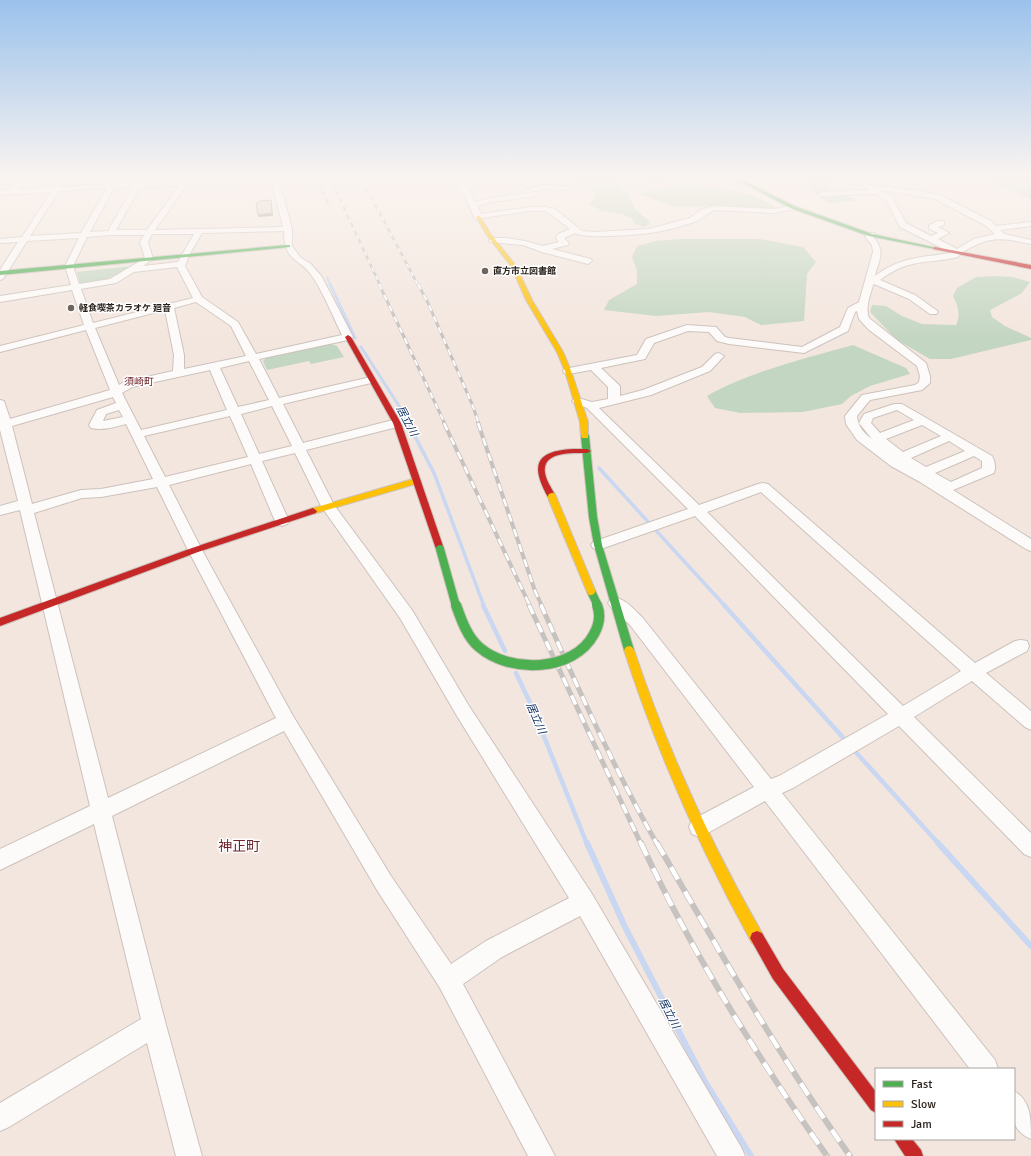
<svg xmlns="http://www.w3.org/2000/svg" width="1031" height="1156" viewBox="0 0 1031 1156" font-family="Signika,'Noto Sans JP',sans-serif">
<style>
.green{fill:#c3d6c2}
.lines{fill:none;stroke-linecap:round;stroke-linejoin:round}
.stream-far4{stroke:#c9d7f2;stroke-width:2}
.stream-far3{stroke:#c9d7f2;stroke-width:3}
.stream-far2{stroke:#c9d7f2;stroke-width:3.5}
.stream-far1{stroke:#c9d7f2;stroke-width:4.5}
.stream{stroke:#c9d7f2;stroke-width:6}
.street-casing{stroke:#ccc2bc;stroke-width:2}
.fast-casing{stroke:#ccc2bc;stroke-width:2}
.slow-casing{stroke:#ccc2bc;stroke-width:2}
.jam-casing{stroke:#ccc2bc;stroke-width:2}
.street{fill:#fdfbfa;fill-rule:evenodd}
.fast{fill:#4caf50;fill-rule:evenodd}
.slow{fill:#ffc107;fill-rule:evenodd}
.jam{fill:#c62828;fill-rule:evenodd}
.rail-far4-casing{stroke:#c6c2c0;stroke-width:2.5}
.rail-far3-casing{stroke:#c6c2c0;stroke-width:3}
.rail-far2-casing{stroke:#c6c2c0;stroke-width:4}
.rail-far1-casing{stroke:#c6c2c0;stroke-width:5}
.rail-casing{stroke:#c6c2c0;stroke-width:6}
.rail-far4{stroke:#fff;stroke-width:1.5;stroke-dasharray:4.5;stroke-linecap:butt}
.rail-far3{stroke:#fff;stroke-width:2;stroke-dasharray:6;stroke-linecap:butt}
.rail-far2{stroke:#fff;stroke-width:2.5;stroke-dasharray:8;stroke-linecap:butt}
.rail-far1{stroke:#fff;stroke-width:3.5;stroke-dasharray:10;stroke-linecap:butt}
.rail{stroke:#fff;stroke-width:4.5;stroke-dasharray:14;stroke-linecap:butt}
.fast-bridge-far1-casing{stroke:#ccc2bc;stroke-width:10;stroke-linecap:butt}
.fast-bridge-casing{stroke:#ccc2bc;stroke-width:12;stroke-linecap:butt}
.slow-bridge-casing{stroke:#ccc2bc;stroke-width:10;stroke-linecap:butt}
.fast-bridge-far1{stroke:#4caf50;stroke-width:8}
.fast-bridge{stroke:#4caf50;stroke-width:10}
.slow-bridge{stroke:#ffc107;stroke-width:8}
.shaded-wall{fill:#999089}
.building{fill:#dbcdc4;stroke:#999089}
.poi-dot{fill:#6e655e;stroke:#fff;stroke-width:1.5}
.labels{text-anchor:middle;dominant-baseline:central;stroke-width:3;stroke-linejoin:round;paint-order:stroke}
.far-poi-label{font-size:9px;font-weight:bold;fill:#271f19;stroke:#fff;text-anchor:start}
.far-quarter-label{font-size:10px;fill:#6e272e;stroke:#fff}
.water-label{font-size:11px;font-style:italic;fill:#113061;stroke:#fff}
.near-quarter-label{font-size:14px;fill:#6e272e;stroke:#fff}
</style>
<rect width="100%" height="100%" fill="#f3e6de"/>
<!-- green -->
<g class="green">
<path d="M572 178H613L630 196 634 208 650 222V224L644 227 634 223 632 218 622 214 602 211 589 204 596 196C589 183 580 187 572 178Z"/>
<path d="M640 178H667L672 181C661 186 650 186 640 178Z"/>
<polygon points="802,178 845,178 847,181 829,184 829,189 856,199 854,201 828,203 805,185"/>
<polygon points="981,178 1031,178 1031,199 1029,199"/>
<path d="M679 184C710 187 751 189 776 208L768 209 722 206 677 207 638 194Z"/>
<polygon points="681,239 760,239 803,247 816,262 807,274 804,321 761,325 745,317 709,312 656,316 604,310 609,300 637,284 637,271 632,257 637,246 656,241"/>
<path d="M133 266C117 275 100 284 80 283L77 272Z"/>
<path d="M996 276 1013 277 1030 282 1022 293 990 310 992 317 1005 326 1031 338V340L951 359H930L897 340 870 312 872 305 886 306 902 316 922 324 956 325C961 315 958 306 953 296L957 288 976 277Z"/>
<polygon points="331,344 337,346 344,357 311,364 309,361 267,370 263,361 266,358"/>
<path d="M853 345 906 368 910 374 870 386 851 396 842 404 803 412 740 413 715 408 707 396C749 372 806 358 853 345Z"/>
</g>
<g class="lines">
<!-- stream-far4 -->
<polyline class="stream-far4" points="327,277 330,285"/>
<!-- stream-far3 -->
<g class="stream-far3">
<polyline points="330,284 355,338"/>
<polyline points="361,347 401,409 409,424"/>
</g>
<!-- stream-far2 -->
<g class="stream-far2">
<polyline points="408,423 434,473 484,606"/>
<polyline points="599,468 725,606"/>
</g>
<!-- stream-far1 -->
<g class="stream-far1">
<polyline points="483,605 505,651"/>
<polyline points="724,605 847,742"/>
<polyline points="516,673 533,709 587,844"/>
<polyline points="852,748 939,844"/>
</g>
<!-- stream -->
<g class="stream">
<polyline points="587,843 625,927 704,1080 751,1156"/>
<polyline points="938,843 1031,946"/>
</g>
<defs>
<g id="street">
<path d="M20 178H27L18 190 54 187 61 178H67L62 187 109 184 112 178H118L116 184 136 183 139 178H145L143 183 182 182 184 178H191L189 181 280 178V184L292 229V246L301 258 310 263 322 277 353 337 348 340 259 359 279 398 371 377 376 380 375 382 283 404 303 443 397 419 401 420 403 423 401 426 306 450 334 505 412 610 469 706 592 894 741 1147 745 1156H717L580 916 502 957 463 984 555 1156H528L440 988 377 890 284 731 112 816 166 1025 202 1156H176L147 1043 9 1127 0 1131V1103L141 1019 94 824 0 870V849L90 806 20 510 0 515V506L18 501 0 430V400L4 401 10 419 110 390 86 330 0 352V346L84 325 72 290 0 302V296L71 285 65 266 79 238 27 241 3 279 0 280V270L18 242 0 243V239L22 237 51 192 0 195V191L10 190ZM273 180 272 184 283 227 155 230 186 186 234 184ZM179 186 147 230H116L140 187ZM133 187 108 231 90 232 114 188ZM107 188 81 233 30 236 59 191ZM284 231C284 264 301 257 314 279 325 296 333 317 342 335L256 354 238 322 202 297 185 266 189 255 202 233ZM152 234H194L178 262 143 266 153 259 148 242ZM111 235H144L140 242 145 258 110 279 79 284 73 266 87 237ZM177 267 193 298 93 323 81 289 116 283 134 272ZM196 302 231 326 246 356 184 369V355L174 308ZM165 310 174 355 173 371 124 382 119 385 95 328ZM249 361 269 400 238 407 220 368ZM210 370 227 410 141 430 122 393 132 387ZM113 397 116 403 97 410 89 425 91 428C103 431 114 427 126 424L153 479 101 489 81 490 32 504 12 426ZM272 406 292 446 259 454 241 414ZM119 410 123 417 103 421 106 414ZM230 416 248 457 165 477 144 436ZM295 453 321 506 400 618 457 716 569 898 486 941 451 964 391 876 293 716 202 550 169 485 251 464 275 521 277 524 282 526 287 524 289 521 262 461ZM157 487 188 550 276 718 108 798 34 513 82 498 101 497Z"/>
<path d="M452 178H459L470 192 475 202 491 198 536 192 540 194 536 196 492 202 477 206 481 214 530 207H547L555 209 582 231 595 232 649 229 690 218 702 209 715 206 774 209 792 205 796 207 795 209 774 213 715 210C707 213 702 219 694 222 680 227 663 231 649 233 636 235 583 239 575 233L564 238 569 243 568 245 552 249 591 259 592 261 588 264 542 252 523 245 490 242 489 240 493 238H507L525 241 543 246 559 242 556 238 558 234 570 229 546 211H530L475 219 463 192Z"/>
<path d="M851 178H859L871 185 919 191 940 195 991 221 996 226 1031 222V226L1000 230 1004 234 1031 240V244C1007 239 993 235 970 248 966 250 961 252 958 257 925 265 911 257 880 280L915 295 936 310 938 312 936 314H930L909 299 874 284 873 285C870 296 865 307 869 318L926 363 930 376V383L922 390 870 400 857 416C858 427 864 433 872 439L859 423 864 414 894 404H902L992 456C995 461 996 468 994 473L953 490 1031 539V551L1026 549 920 482 891 466 857 440 846 424 845 416 862 395 915 385 919 382 920 376 917 366 868 329 859 319 857 311 855 312 848 331 804 353 729 344 717 341 709 332 688 331 654 343 645 359 601 368 620 386V396L643 390 702 367 715 354 719 353 724 356 710 371 651 395 599 408 699 505 758 484 763 483 768 484 975 663 1015 641 1021 640 1027 641 1029 646 1027 651 986 673 1031 711V730L1025 727 972 681 914 717 1031 833V857L1024 854 899 726 793 788 782 793 995 1060 998 1069H970L765 801 706 834 699 837 692 834 689 827 692 820 754 787 630 625 611 607 608 603 611 599C623 595 633 609 642 617L771 779 779 776 888 714 695 516 598 550 593 548 591 545 593 542 688 509 587 408 574 403 572 401 574 399 578 398 592 402 608 399V387L591 370 568 374 564 373 563 371 564 369 637 355 646 339 687 325 716 327 725 337 729 338 802 347 840 327 848 308 859 302 873 252 872 245 865 237 868 233H874L875 235 873 237C886 251 879 259 875 276 900 257 923 257 952 253L900 227 886 200 876 194 821 196 817 194 821 192 869 190ZM881 190 935 199 985 225 995 234 974 239 957 249 938 239 949 233 938 227 944 225V221H938L929 225V229L938 233 931 236 906 223 892 197ZM897 410 914 420 880 433 871 423 873 418ZM922 425 941 436 903 452 886 439ZM949 441 965 451 926 467 911 458ZM974 456 982 461V468L951 482 935 473ZM761 492 961 671 903 706 707 512Z"/>
<polygon points="541,185 566,186 570,188 566,190 541,189 526,193 522,191"/>
<path d="M1014 1091C1031 1101 1031 1118 1031 1139 1008 1129 1014 1113 1014 1091Z"/>
</g>
<g id="fast">
<polygon points="734,178 739,178 794,206 872,234 937,248 935,249 869,236 790,208"/>
<polygon points="288,245 290,245 290,247 0,275 0,271"/>
<polygon points="582,434 588,434 589,436 597,517 602,545 634,650 632,653 629,654 626,653 624,650 594,545 589,517 581,436"/>
</g>
<g id="slow">
<polygon points="476,216 480,216 490,233 516,266 532,300 563,352 571,371 588,422 588,438 582,438 581,436 580,422 565,371 557,352 526,300 511,266 486,234"/>
<polygon points="413,479 419,479 420,481 419,483 313,514 309,511 310,509"/>
<path d="M629 646 632 647 634 650C667 749 710 842 762 933L764 938 762 943 757 945 752 943C700 849 657 752 624 650L626 647Z"/>
</g>
<g id="jam">
<polygon points="935,247 1031,265 1031,269 933,249 933,248"/>
<polygon points="348,335 351,337 401,423 444,549 443,551 440,552 436,549 393,423 345,337"/>
<path d="M573 449H587L591 451 587 453C571 453 538 451 546 477 548 484 553 490 556 497L555 499H549C531 467 533 451 573 449Z"/>
<polygon points="313,508 317,511 316,513 198,552 0,626 0,618 192,548"/>
<polygon points="757,931 762,933 783,969 876,1092 876,1113 871,1110 773,979 750,938 752,933"/>
<polygon points="894,1139 912,1139 921,1150 923,1156 905,1156"/>
</g>
</defs>
<!-- street casing -->
<use href="#street" class="street-casing"/>
<!-- fast casing -->
<use href="#fast" class="fast-casing"/>
<!-- slow casing -->
<use href="#slow" class="slow-casing"/>
<!-- jam casing -->
<use href="#jam" class="jam-casing"/>
<!-- street -->
<use href="#street" class="street"/>
<!-- fast -->
<use href="#fast" class="fast"/>
<!-- slow -->
<use href="#slow" class="slow"/>
<!-- jam -->
<use href="#jam" class="jam"/>
<defs>
<g id="rail-far4">
<polyline points="317,178 329,206"/>
<polyline points="330,178 380,285"/>
<polyline points="358,178 370,195 418,285"/>
</g>
<g id="rail-far3">
<polyline points="379,284 445,424"/>
<polyline points="418,284 428,303 472,404 479,424"/>
</g>
<g id="rail-far2">
<polyline points="444,423 530,606"/>
<polyline points="478,423 535,591 542,606"/>
</g>
<g id="rail-far1">
<polyline points="529,605 641,844"/>
<path d="M541 605C577 686 613 767 657 844"/>
</g>
<g id="rail">
<path d="M641 843C692 953 757 1057 827 1156"/>
<path d="M657 843C718 949 779 1056 850 1156"/>
</g>
</defs>
<!-- rail-far4 casing -->
<use href="#rail-far4" class="rail-far4-casing"/>
<!-- rail-far3 casing -->
<use href="#rail-far3" class="rail-far3-casing"/>
<!-- rail-far2 casing -->
<use href="#rail-far2" class="rail-far2-casing"/>
<!-- rail-far1 casing -->
<use href="#rail-far1" class="rail-far1-casing"/>
<!-- rail casing -->
<use href="#rail" class="rail-casing"/>
<!-- rail-far4 -->
<use href="#rail-far4" class="rail-far4"/>
<!-- rail-far3 -->
<use href="#rail-far3" class="rail-far3"/>
<!-- rail-far2 -->
<use href="#rail-far2" class="rail-far2"/>
<!-- rail-far1 -->
<use href="#rail-far1" class="rail-far1"/>
<!-- rail -->
<use href="#rail" class="rail"/>
<defs>
<g id="fast-bridge-far1">
<polyline points="440,549 456,606"/>
<polyline points="591,591 598,606"/>
</g>
<path id="fast-bridge" d="M456 605C461 619 467 637 479 647 510 674 574 672 594 634 599 625 601 615 597 605"/>
<polyline id="slow-bridge" points="552,497 591,591"/>
</defs>
<!-- fast-bridge-far1 casing -->
<use href="#fast-bridge-far1" class="fast-bridge-far1-casing"/>
<!-- fast-bridge casing -->
<use href="#fast-bridge" class="fast-bridge-casing"/>
<!-- slow-bridge casing -->
<use href="#slow-bridge" class="slow-bridge-casing"/>
<!-- fast-bridge-far1 -->
<use href="#fast-bridge-far1" class="fast-bridge-far1"/>
<!-- fast-bridge -->
<use href="#fast-bridge" class="fast-bridge"/>
<!-- slow-bridge -->
<use href="#slow-bridge" class="slow-bridge"/>
</g>
<!-- shaded-wall -->
<polygon class="shaded-wall" points="271,200 273,216 258,217 258,215"/>
<!-- building -->
<polygon class="building" points="271,200 272,213 258,215 256,203 259,203 259,201"/>
<!-- sky -->
<linearGradient id="sky" x2="0" y2="1"><stop stop-color="#9bc2ec"/><stop offset="0.52" stop-color="#faf4f0"/><stop offset="1" stop-color="#faf4f0" stop-opacity="0"/></linearGradient>
<rect width="1031" height="340" fill="url(#sky)"/>
<!-- markers -->
<g class="poi-dot">
<circle cx="485" cy="271" r="4"/>
<circle cx="71" cy="308" r="4"/>
</g>
<g class="labels">
<!-- far-poi labels -->
<g class="far-poi-label">
<text x="493" y="271">直方市立図書館</text>
<text x="79" y="308">軽食喫茶カラオケ 廻音</text>
</g>
<!-- far-quarter labels -->
<g class="far-quarter-label">
<text x="139" y="382">須崎町</text>
</g>
<!-- water labels -->
<g class="water-label">
<text transform="translate(407 421) rotate(62)">居立川</text>
<text transform="translate(536 718) rotate(67)">居立川</text>
<text transform="translate(669 1013) rotate(63)">居立川</text>
</g>
<!-- near-quarter labels -->
<g class="near-quarter-label">
<text x="239" y="846">神正町</text>
</g>
</g>
<!-- legend -->
<rect x="875" y="1068" width="140" height="72" fill="#ffffff" stroke="#a9a5a3"/>
<rect x="883" y="1081" width="20" height="6" fill="#4caf50" stroke="#a9a5a3"/>
<text x="911" y="1088" font-size="12" fill="#271f19">Fast</text>
<rect x="883" y="1101" width="20" height="6" fill="#ffc107" stroke="#a9a5a3"/>
<text x="911" y="1108" font-size="12" fill="#271f19">Slow</text>
<rect x="883" y="1121" width="20" height="6" fill="#c62828" stroke="#a9a5a3"/>
<text x="911" y="1128" font-size="12" fill="#271f19">Jam</text>
</svg>
